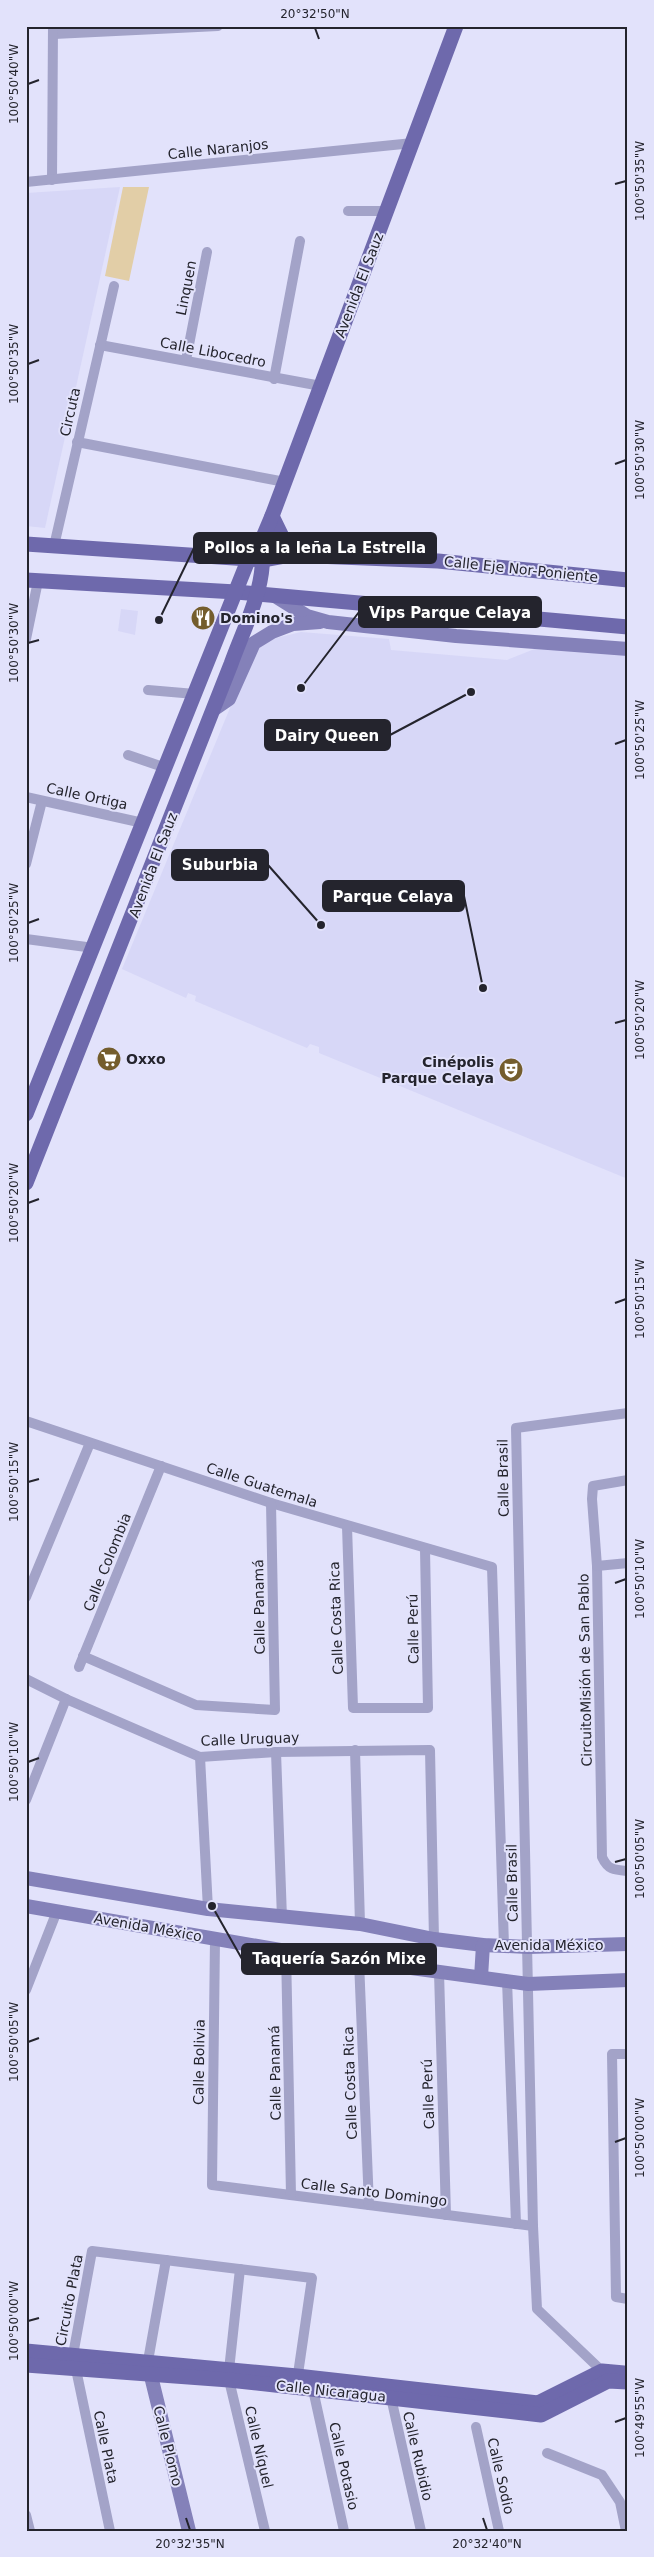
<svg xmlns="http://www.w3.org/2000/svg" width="654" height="2557" viewBox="0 0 654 2557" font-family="'DejaVu Sans',sans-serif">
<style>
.built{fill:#d7d7f7}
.green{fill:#e2cea7}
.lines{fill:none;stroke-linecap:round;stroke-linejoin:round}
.street{stroke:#a3a3c8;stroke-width:10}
.secondary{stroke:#8481b9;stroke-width:14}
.primary{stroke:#6e69ac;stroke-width:15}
.ticks{fill:none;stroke:#24242d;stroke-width:2}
.labels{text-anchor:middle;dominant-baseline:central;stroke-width:4;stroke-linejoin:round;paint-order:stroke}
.street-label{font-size:14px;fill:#24242d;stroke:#e2e2fb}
.poi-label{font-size:14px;font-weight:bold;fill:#24242d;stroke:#e2e2fb;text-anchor:start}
.leader{fill:none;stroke:#24242d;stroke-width:2}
.callout-dot{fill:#24242d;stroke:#e2e2fb;stroke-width:2}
.callout{fill:#24242d;stroke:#24242d;stroke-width:2}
.callout-label{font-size:15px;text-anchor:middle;font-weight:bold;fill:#fff}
.neatline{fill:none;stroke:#24242d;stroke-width:2}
.ticks-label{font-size:12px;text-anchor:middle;fill:#24242d}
</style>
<rect width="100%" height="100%" fill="#e2e2fb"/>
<!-- built -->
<g class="built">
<polygon points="120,187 45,528 26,526 26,193"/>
<polygon points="121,609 138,611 135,635 118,631"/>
<polygon points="301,632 389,639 391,650 507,660 537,648 628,654 628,1179 319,1053 319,1047 310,1044 307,1048 195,1001 196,996 188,993 186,998 122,969 249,662 258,648 276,638"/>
</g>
<!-- green -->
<polygon class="green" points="123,187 149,187 129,281 105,276"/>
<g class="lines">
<!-- street -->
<g class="street">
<polyline points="54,34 218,26"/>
<polyline points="52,180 53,26"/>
<polyline points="26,182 413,143"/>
<polyline points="348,211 387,211"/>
<polyline points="100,345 321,386"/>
<polyline points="186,360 207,252"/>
<polyline points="274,379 300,241"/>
<polyline points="77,442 285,482"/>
<polyline points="54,546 114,286"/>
<polyline points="26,639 38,581"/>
<polyline points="148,690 195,694"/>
<polyline points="128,755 166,768"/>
<polyline points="26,797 143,823"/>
<polyline points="26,864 42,801"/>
<polyline points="26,939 94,948"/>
<polyline points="26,1421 271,1503 492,1567 504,1946"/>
<path d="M628 1480 593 1486 592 1499 597 1566 602 1857C608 1870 614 1870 628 1871"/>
<polyline points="347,1526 353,1708 428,1708 425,1549"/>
<polyline points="597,1566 628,1563"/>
<polyline points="26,1597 90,1443"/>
<polyline points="83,1656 196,1705 275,1710 271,1503"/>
<polyline points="79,1667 161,1466"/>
<polyline points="26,1679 66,1699 200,1757 276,1752 430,1750 434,1939"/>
<polyline points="355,1750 360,1924"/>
<polyline points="276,1752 282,1918"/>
<polyline points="200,1757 208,1909"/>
<polyline points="26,1800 66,1699"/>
<polyline points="215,1939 212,2185 533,2226"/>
<polyline points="286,1951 291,2195"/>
<polyline points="359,1961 369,2205"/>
<polyline points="439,1972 446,2215"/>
<polyline points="507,1980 516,2224"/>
<polyline points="26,1990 57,1911"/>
<polyline points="628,2054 612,2054 616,2297 628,2299"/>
<polyline points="240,2269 229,2370 229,2380 265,2531"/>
<polyline points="148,2361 166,2260"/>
<polyline points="602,2371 537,2309 533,2226 516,1428 628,1413"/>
<polyline points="312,2385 344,2531"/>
<polyline points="390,2393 421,2531"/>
<polyline points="476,2427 499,2531"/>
<polyline points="547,2453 602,2475 620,2502 626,2531"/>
<polyline points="26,2515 30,2531"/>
<polyline points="110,2531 73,2355 92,2251 312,2278 297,2381"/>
</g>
<!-- secondary -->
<g class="secondary">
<polyline points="275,596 307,616 328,622 456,636 628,649"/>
<polyline points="213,710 229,699 254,643 272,632 293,624 320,622"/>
<polyline points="26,1878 208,1909 360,1924 434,1939 483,1945 528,1947 628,1944"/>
<polyline points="26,1906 286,1951 528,1984 628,1980"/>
<polyline points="481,1977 483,1945"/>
<polyline points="148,2364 189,2531"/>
</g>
<!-- primary -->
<g class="primary">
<polyline points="272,516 291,555"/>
<polyline points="26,544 264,560 291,555 438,561 628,580"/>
<polyline points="26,580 236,592 628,627"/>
<polyline points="26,1114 249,558 261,542 272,516 456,26"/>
<path d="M26 1183 231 664C244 627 269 582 261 542"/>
<polyline points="26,2351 297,2376 538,2403 602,2371 624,2373"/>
<polyline points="26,2365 229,2380 541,2415 608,2381 628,2382"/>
</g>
</g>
<!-- ticks -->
<path class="ticks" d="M315 28 319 39M28 84 39 80M615 184 626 181M28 364 39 360M615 464 626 460M28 643 39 640M615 744 626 740M28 923 39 919M615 1023 626 1020M28 1203 39 1199M615 1303 626 1299M28 1482 39 1479M615 1583 626 1579M28 1762 39 1758M615 1862 626 1859M28 2042 39 2038M615 2142 626 2138M28 2321 39 2318M615 2422 626 2418M186 2518 190 2530M483 2518 487 2530"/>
<!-- icons -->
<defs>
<symbol id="restaurant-disc" viewBox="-11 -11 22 22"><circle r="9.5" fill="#745d2d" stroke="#e2e2fb"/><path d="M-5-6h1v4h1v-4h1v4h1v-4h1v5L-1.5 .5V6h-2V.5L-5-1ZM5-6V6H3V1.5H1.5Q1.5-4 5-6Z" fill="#fff"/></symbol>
<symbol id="supermarket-disc" viewBox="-11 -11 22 22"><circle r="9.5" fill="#745d2d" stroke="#e2e2fb"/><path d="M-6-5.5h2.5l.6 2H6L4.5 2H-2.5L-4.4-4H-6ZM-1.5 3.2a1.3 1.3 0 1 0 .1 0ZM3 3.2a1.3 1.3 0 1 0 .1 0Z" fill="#fff"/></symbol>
<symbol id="theatre-disc" viewBox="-11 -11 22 22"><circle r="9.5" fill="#745d2d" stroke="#e2e2fb"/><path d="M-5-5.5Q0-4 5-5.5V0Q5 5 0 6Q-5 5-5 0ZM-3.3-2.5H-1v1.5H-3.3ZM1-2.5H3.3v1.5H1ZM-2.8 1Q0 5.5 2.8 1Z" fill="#fff"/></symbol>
</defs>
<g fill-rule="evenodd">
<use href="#restaurant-disc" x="189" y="604" width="28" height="28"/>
<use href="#supermarket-disc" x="95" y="1045" width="28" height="28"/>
<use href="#theatre-disc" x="497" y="1056" width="28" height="28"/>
</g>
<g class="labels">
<!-- street labels -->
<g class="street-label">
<text transform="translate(218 149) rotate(-6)">Calle Naranjos</text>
<text transform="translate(359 285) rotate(-69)">Avenida El Sauz</text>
<text transform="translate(186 288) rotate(-79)">Linquen</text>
<text transform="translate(213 352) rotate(11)">Calle Libocedro</text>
<text transform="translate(70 412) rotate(-77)">Circuta</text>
<text transform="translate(521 569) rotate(6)">Calle Eje Nor-Poniente</text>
<text transform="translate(87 796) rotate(12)">Calle Ortiga</text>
<text transform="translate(153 865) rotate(-69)">Avenida El Sauz</text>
<text transform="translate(503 1478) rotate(-91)">Calle Brasil</text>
<text transform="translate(262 1485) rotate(18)">Calle Guatemala</text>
<text transform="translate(107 1562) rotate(-68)">Calle Colombia</text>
<text transform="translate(259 1607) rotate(-91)">Calle Panamá</text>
<text transform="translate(336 1618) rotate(-92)">Calle Costa Rica</text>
<text transform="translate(413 1629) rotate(-91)">Calle Perú</text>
<text transform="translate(585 1670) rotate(-91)">CircuitoMisión de San Pablo</text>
<text transform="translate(250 1739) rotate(-2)">Calle Uruguay</text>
<text transform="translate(512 1883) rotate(-91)">Calle Brasil</text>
<text transform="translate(148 1927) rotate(10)">Avenida México</text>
<text x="549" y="1945">Avenida México</text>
<text transform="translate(199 2062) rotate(-89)">Calle Bolivia</text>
<text transform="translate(275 2073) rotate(-91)">Calle Panamá</text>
<text transform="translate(350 2083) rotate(-92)">Calle Costa Rica</text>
<text transform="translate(428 2094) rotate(-92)">Calle Perú</text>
<text transform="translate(374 2192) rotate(7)">Calle Santo Domingo</text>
<text transform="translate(69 2300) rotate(-79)">Circuito Plata</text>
<text transform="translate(331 2391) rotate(6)">Calle Nicaragua</text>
<text transform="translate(168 2446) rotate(76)">Calle Plomo</text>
<text transform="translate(106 2447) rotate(78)">Calle Plata</text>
<text transform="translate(259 2447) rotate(77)">Calle Níquel</text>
<text transform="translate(418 2456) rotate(77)">Calle Rubidio</text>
<text transform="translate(344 2466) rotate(77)">Calle Potasio</text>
<text transform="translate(501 2476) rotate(77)">Calle Sodio</text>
</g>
<!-- poi labels -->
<g class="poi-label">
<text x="220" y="618">Domino's</text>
<text x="126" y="1059">Oxxo</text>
<text x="494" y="1062" text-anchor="end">Cinépolis<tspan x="494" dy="16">Parque Celaya</tspan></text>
</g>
</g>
<!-- callouts -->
<path class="leader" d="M159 620L194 548M301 688L359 612M471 692L390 735M321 925L268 865M483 988L464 896M212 1906L242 1959"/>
<g class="callout-dot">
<circle cx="159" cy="620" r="5"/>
<circle cx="301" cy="688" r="5"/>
<circle cx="471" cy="692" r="5"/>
<circle cx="321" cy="925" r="5"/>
<circle cx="483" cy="988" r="5"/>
<circle cx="212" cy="1906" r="5"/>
</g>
<g class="callout">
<rect x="194" y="533" width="242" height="30" rx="5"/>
<rect x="359" y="597" width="182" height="30" rx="5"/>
<rect x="265" y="720" width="125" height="30" rx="5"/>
<rect x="172" y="850" width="96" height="30" rx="5"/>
<rect x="323" y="881" width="141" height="30" rx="5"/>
<rect x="242" y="1944" width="194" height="30" rx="5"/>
</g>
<g class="callout-label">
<text x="315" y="553">Pollos a la leña La Estrella</text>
<text x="450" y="618">Vips Parque Celaya</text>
<text x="327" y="741">Dairy Queen</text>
<text x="220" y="870">Suburbia</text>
<text x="393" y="902">Parque Celaya</text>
<text x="339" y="1964">Taquería Sazón Mixe</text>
</g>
<!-- border -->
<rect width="654" height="2557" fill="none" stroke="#e2e2fb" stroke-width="55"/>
<rect x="28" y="28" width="598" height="2502" class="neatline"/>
<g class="ticks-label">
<text x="315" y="18">20°32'50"N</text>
<text transform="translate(14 84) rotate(-90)" y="4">100°50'40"W</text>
<text transform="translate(640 181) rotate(-90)" y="4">100°50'35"W</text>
<text transform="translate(14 364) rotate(-90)" y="4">100°50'35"W</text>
<text transform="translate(640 460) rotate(-90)" y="4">100°50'30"W</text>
<text transform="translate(14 643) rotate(-90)" y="4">100°50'30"W</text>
<text transform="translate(640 740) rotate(-90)" y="4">100°50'25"W</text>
<text transform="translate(14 923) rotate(-90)" y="4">100°50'25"W</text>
<text transform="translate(640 1020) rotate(-90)" y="4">100°50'20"W</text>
<text transform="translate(14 1203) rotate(-90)" y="4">100°50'20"W</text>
<text transform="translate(640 1299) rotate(-90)" y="4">100°50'15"W</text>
<text transform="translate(14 1482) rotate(-90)" y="4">100°50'15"W</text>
<text transform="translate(640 1579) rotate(-90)" y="4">100°50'10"W</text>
<text transform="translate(14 1762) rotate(-90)" y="4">100°50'10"W</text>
<text transform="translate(640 1859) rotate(-90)" y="4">100°50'05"W</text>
<text transform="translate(14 2042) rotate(-90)" y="4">100°50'05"W</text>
<text transform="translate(640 2138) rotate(-90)" y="4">100°50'00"W</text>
<text transform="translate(14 2321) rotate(-90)" y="4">100°50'00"W</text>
<text transform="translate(640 2418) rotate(-90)" y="4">100°49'55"W</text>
<text x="190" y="2548">20°32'35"N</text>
<text x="487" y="2548">20°32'40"N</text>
</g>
</svg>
